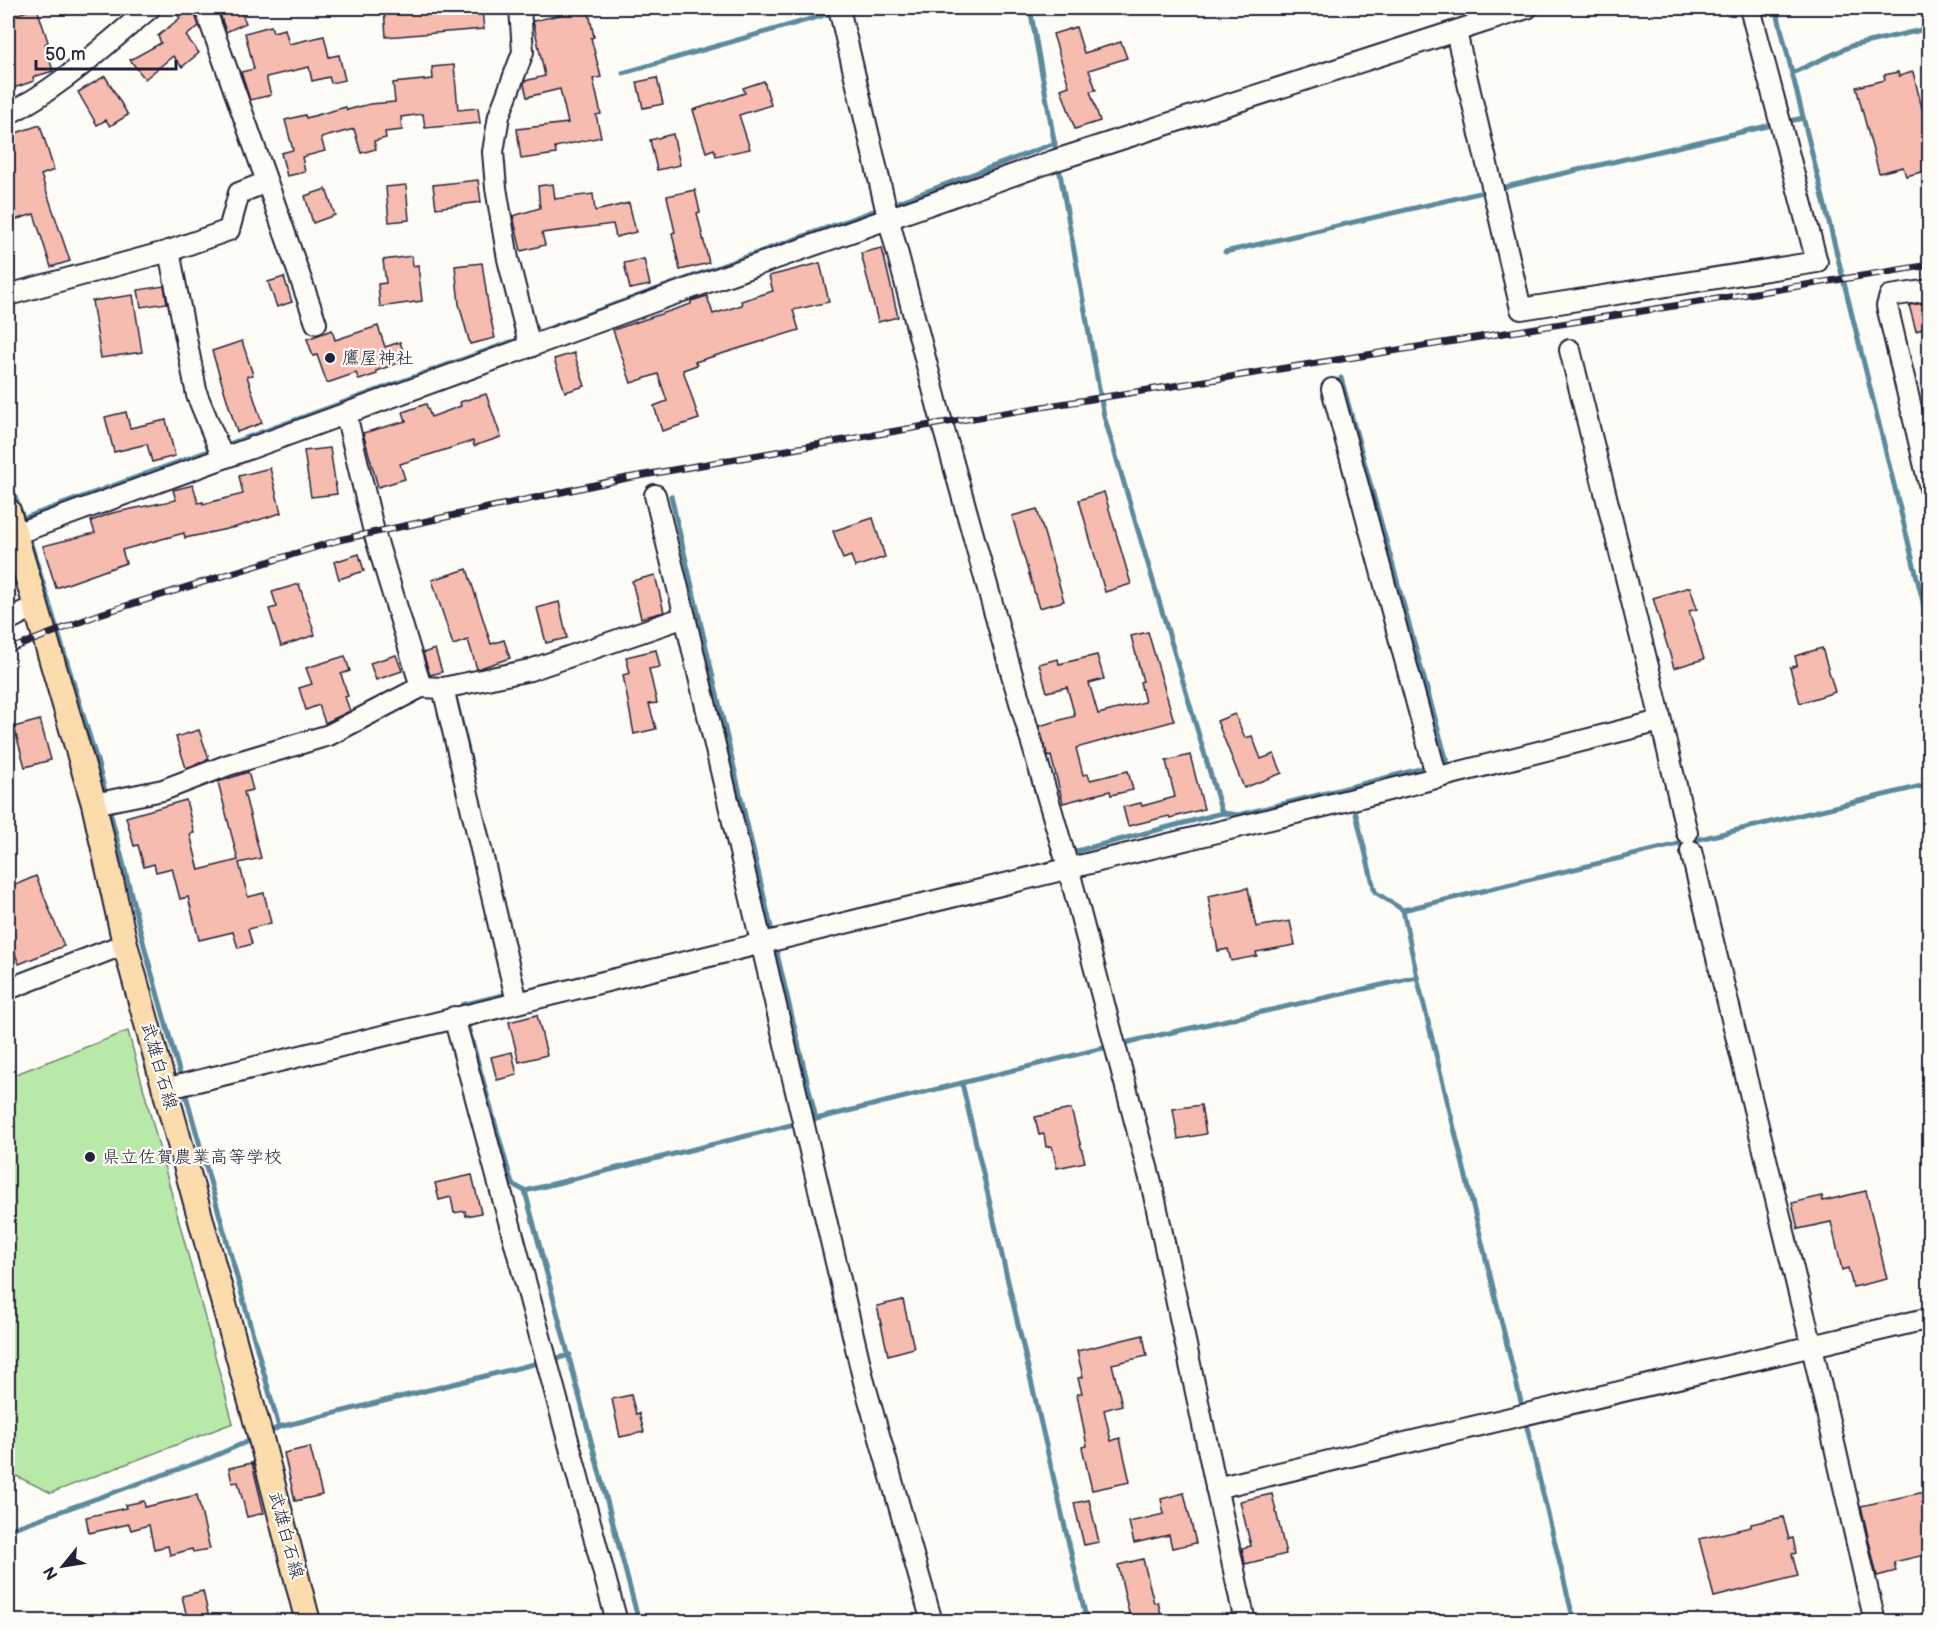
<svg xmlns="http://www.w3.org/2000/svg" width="1937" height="1629" viewBox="0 0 1937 1629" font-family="'Balsamiq Sans','Klee One',sans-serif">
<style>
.green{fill:#b8e9a9;stroke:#6d8672;stroke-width:1.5}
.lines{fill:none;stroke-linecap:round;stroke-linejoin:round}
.stream{stroke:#5b8a9d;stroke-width:5}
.building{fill:#f7bcb0;stroke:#22223b;stroke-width:1.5}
.minor-casing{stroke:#22223b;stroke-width:24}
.major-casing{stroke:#22223b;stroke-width:28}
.minor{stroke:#fdfcf7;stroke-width:20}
.major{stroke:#fcdcac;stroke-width:24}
.rail-casing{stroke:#22223b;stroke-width:7}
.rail{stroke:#fdfcf7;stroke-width:4.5;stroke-dasharray:14;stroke-linecap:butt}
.poi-dot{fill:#22223b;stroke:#fdfcf7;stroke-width:2}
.labels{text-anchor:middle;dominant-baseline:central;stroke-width:4.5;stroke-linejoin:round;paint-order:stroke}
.poi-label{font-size:18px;fill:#22223b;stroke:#fdfcf7;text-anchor:start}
.street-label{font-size:18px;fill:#22223b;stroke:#fdfcf7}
</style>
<rect width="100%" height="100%" fill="#fdfcf7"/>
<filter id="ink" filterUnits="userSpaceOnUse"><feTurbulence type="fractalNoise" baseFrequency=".0167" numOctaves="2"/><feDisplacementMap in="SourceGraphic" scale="12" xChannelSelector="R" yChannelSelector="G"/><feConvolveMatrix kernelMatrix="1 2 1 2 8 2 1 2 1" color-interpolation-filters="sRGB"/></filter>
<g filter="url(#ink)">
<!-- green -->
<polygon class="green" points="128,1031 233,1423 51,1493 8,1472 8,1077"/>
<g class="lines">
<!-- stream -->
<g class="stream">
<polyline points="1030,8 1104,416 1222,813 1073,852"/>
<polyline points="1776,8 1930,630"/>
<polyline points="623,73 835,12"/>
<polyline points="1792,73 1851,46 1930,28"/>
<polyline points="1785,122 1803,118"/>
<polyline points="1225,252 1776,124"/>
<polyline points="1341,378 1447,762 1350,787"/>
<polyline points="223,446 901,201 1055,143"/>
<polyline points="8,479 26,525"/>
<polyline points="671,496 773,936"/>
<polyline points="24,518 214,449"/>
<polyline points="28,534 98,764 146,953 279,1427 267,1433"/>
<polyline points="456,700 473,771"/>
<polyline points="1353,802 1375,892 1403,910"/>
<polyline points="1222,813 1239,815 1350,787 1351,790"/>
<polyline points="775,945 816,1119"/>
<polyline points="464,1011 462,1005 511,993"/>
<polyline points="466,1020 512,1184 525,1191"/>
<polyline points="1120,1044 1417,977"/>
<polyline points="962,1083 1087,1622"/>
<polyline points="808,1121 1111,1046"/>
<polyline points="551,1360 570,1355"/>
<polyline points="1523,1410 1417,977 1403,910 1930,784"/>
<polyline points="1525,1419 1574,1622"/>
<polyline points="279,1427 542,1362"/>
<polyline points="8,1530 210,1458 253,1439"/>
<polyline points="639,1622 525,1191 799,1123"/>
</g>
</g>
<!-- building -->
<g class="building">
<polygon points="37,8 48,42 45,44 53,71 33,77 34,81 8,90 8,17"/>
<polygon points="172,8 193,8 199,26 186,36 199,53 182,67 173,56 145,79 130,60 161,43 158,36 180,18"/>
<polygon points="218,8 239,8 246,23 226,32"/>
<polygon points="384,8 452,8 452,14 482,11 484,29 386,37"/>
<polygon points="559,8 588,8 594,37 591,38 601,77 593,79 601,114 596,115 601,137 555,147 556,154 521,159 517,129 568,123 560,89 527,97 524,84 525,81 545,76 533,21 560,15"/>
<polygon points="271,26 273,32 285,29 289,44 324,36 329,57 339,55 345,80 331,83 329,77 312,81 309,67 266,77 271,95 250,100 241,72 254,69 245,33"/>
<polygon points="1076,27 1084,53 1121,42 1127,58 1089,70 1096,90 1090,91 1100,121 1075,129 1061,89 1069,86 1053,34"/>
<polygon points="454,65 458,110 478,108 480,123 425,128 423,114 401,117 402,130 385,132 386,138 374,141 376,149 361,153 354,129 321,138 325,151 302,157 305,172 287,176 281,153 293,150 285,120 305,115 306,118 346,107 347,110 370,104 395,102 393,83 433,79 432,67"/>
<polygon points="1898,72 1899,76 1913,72 1929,136 1929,170 1906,176 1903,167 1879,173 1856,87 1885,80 1884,75"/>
<polygon points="105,76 128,115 110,126 106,120 97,125 78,92"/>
<polygon points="657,78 663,104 643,108 637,82"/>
<polygon points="764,81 771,105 739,115 750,149 716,156 714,149 706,152 693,110 745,93 743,88"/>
<polygon points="40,125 54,170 41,175 70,261 51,267 34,214 8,222 8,151 15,150 10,135"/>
<polygon points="673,134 680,165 657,170 650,140"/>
<polygon points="478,180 481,202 436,208 433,185"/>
<polygon points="553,184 555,199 593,194 595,211 629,203 636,232 616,237 613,224 542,233 545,245 521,251 513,216 540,208 538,186"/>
<polygon points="406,185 409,220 389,222 386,187"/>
<polygon points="326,189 335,215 313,223 305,196"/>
<polygon points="695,190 700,212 697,213 709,263 680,270 672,233 675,232 667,196"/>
<polygon points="882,248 898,317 878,322 861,253"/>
<polygon points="412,256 413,266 418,265 422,301 380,307 378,284 386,283 383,260"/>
<polygon points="644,259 650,285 630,289 624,263"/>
<polygon points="482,263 489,311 495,338 470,344 459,304 455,266"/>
<polygon points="820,263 829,302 793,310 799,330 695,362 697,365 683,370 699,419 662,431 654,406 667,401 658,374 631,383 613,330 691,304 691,301 707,296 713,314 742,305 741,301 773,291 769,276"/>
<polygon points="284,277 292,302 277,307 268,282"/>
<polygon points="164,286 167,303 141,307 138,290"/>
<polygon points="133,295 142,352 101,358 92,301"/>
<polygon points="1927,303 1929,313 1929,327 1916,331 1909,305"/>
<polygon points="378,326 385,347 400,342 406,360 376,371 377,374 359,380 356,373 327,383 317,355 313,356 307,339 332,330 335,340"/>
<polygon points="242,341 253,375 247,376 262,423 237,432 212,351"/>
<polygon points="574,353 585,386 565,392 554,359"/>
<polygon points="486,394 501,437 474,446 473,441 400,464 405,479 378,487 363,433 406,421 403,412 426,404 431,417 461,406 460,402"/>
<polygon points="126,412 130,428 166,420 175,456 152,462 147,444 114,452 105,417"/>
<polygon points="330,448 337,494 311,497 304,451"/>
<polygon points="270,468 281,513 236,527 185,538 184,533 122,550 126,563 56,588 43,546 95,533 91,521 112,513 176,500 173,490 193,485 198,503 203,502 203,504 243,494 239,476"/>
<polygon points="1104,492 1131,584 1105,592 1079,500"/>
<polygon points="1037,509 1064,601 1039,608 1012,516"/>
<polygon points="873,518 885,557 855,567 851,556 843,559 833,531"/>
<polygon points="359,554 364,571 339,579 334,562"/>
<polygon points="467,569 491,644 504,640 510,658 477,669 468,640 453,645 432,580"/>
<polygon points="655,575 664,612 641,618 632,581"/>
<polygon points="299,584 315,635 281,646 269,609 277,607 272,592"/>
<polygon points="1690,587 1697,609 1689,611 1704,659 1674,668 1653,598"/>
<polygon points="559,602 567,638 546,643 537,608"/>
<polygon points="1148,632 1174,721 1076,748 1083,775 1088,774 1090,780 1128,771 1133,790 1111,795 1110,791 1063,803 1051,756 1048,757 1039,726 1075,716 1067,687 1047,692 1039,664 1058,659 1059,664 1097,655 1104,679 1089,683 1098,714 1145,702 1140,682 1143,681 1131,636"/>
<polygon points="1822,648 1835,692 1800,703 1790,668 1797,665 1795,656"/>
<polygon points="435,649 442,672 430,675 423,653"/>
<polygon points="656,650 660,667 649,669 657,703 649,704 656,729 634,734 623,675 630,673 626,657"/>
<polygon points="396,655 402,671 376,680 370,663"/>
<polygon points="345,656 350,671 341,674 348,696 345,697 350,711 325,723 319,705 306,710 299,688 312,684 306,668"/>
<polygon points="1235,714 1245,738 1252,736 1261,759 1274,754 1282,773 1244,788 1217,721"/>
<polygon points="40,720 51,760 25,767 14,727"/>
<polygon points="199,730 209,759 186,768 176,737"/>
<polygon points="1190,755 1204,809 1170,818 1169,816 1128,826 1123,807 1141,803 1142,806 1175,797 1166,761"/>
<polygon points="248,772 253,790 244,792 261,858 239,863 248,897 264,893 271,923 248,929 252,944 238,948 233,932 199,940 188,897 180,899 172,868 156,872 154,864 144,867 138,845 134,846 126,817 186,800 194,833 190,834 199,870 238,860 218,782"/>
<polygon points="36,876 64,946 19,964 8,935 8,888"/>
<polygon points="1248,888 1256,927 1290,921 1295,945 1256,952 1257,956 1231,961 1228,949 1218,951 1208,896"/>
<polygon points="537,1015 547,1055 519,1062 509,1022"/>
<polygon points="512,1052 517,1075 497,1080 491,1057"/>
<polygon points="1201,1105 1206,1134 1178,1139 1173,1109"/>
<polygon points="1071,1109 1085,1162 1057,1168 1052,1146 1046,1147 1044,1134 1039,1135 1035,1117"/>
<polygon points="472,1175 481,1213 466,1216 465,1211 454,1213 451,1197 439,1200 435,1183"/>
<polygon points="1866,1191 1887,1279 1853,1287 1848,1268 1842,1270 1831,1222 1798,1229 1792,1203 1822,1196 1823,1201"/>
<polygon points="903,1300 914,1348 888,1355 877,1306"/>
<polygon points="1143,1335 1147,1356 1112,1364 1122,1405 1104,1410 1111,1441 1120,1438 1130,1482 1092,1490 1082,1447 1087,1446 1077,1394 1082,1393 1078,1378 1083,1377 1077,1351"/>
<polygon points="631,1395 636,1414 639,1413 644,1432 620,1437 612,1399"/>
<polygon points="310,1447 322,1495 295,1501 284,1453"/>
<polygon points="252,1463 264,1513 247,1517 238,1482 232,1483 229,1468"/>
<polygon points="1929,1491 1929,1554 1894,1562 1896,1571 1877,1576 1861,1506"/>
<polygon points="1184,1493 1196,1543 1172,1548 1169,1535 1134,1543 1129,1522 1164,1514 1161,1499"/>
<polygon points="1272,1494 1286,1554 1245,1564 1242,1548 1251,1546 1240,1501"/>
<polygon points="197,1495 210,1549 193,1552 192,1549 170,1555 168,1546 154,1549 149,1525 131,1530 129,1524 89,1533 86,1517 126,1508 125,1505 144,1501 145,1507"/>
<polygon points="1089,1500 1099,1542 1084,1545 1074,1503"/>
<polygon points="1783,1517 1789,1539 1793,1538 1796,1553 1792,1554 1798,1576 1714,1597 1699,1539 1751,1527 1751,1524"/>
<polygon points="1143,1559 1154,1603 1158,1602 1163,1622 1131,1622 1118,1565"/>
<polygon points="203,1591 210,1622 188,1622 182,1596"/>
</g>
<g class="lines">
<defs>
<g id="minor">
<polyline points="205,8 267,182 239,193 229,230 169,251 197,395 223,458"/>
<polyline points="520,8 523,52 499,116 493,152 496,188 508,259 530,347"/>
<polyline points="839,8 886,209 942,423 1008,661 1068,867 1152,1186 1245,1622"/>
<polyline points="1456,32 1521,309 1817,262 1750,8"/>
<path d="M8 114C60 88 105 45 150 8"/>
<polyline points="267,182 316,323"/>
<polyline points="1930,290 1890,296 1887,306 1930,488"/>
<polyline points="8,295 169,251"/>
<polyline points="1570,350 1655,695 1687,833"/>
<polyline points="1332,389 1437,778"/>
<polyline points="655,495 685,617"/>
<polyline points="15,534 674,294 1053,161 1527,8"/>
<polyline points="8,620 35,606"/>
<polyline points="421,687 443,688 530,670 685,617 864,1382 932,1622"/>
<polyline points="443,688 517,1002"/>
<polyline points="94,804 163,790 228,765 329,735 421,687 374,532 346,414"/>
<polyline points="1691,851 1812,1347 1875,1622"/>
<polyline points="8,989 125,944"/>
<polyline points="454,1017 617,1622"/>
<polyline points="165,1089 1361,797 1660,721"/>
<polyline points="1216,1488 1930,1318"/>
</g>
<polyline id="major" points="8,511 94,804 125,944 260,1435 308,1622"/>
</defs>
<!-- minor casing -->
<use href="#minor" class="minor-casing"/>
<!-- major casing -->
<use href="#major" class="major-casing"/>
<!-- minor -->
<use href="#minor" class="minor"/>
<!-- major -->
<use href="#major" class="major"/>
<defs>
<polyline id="rail" points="8,650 100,614 339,540 627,478 942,423 1930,265"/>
</defs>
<!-- rail casing -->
<use href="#rail" class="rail-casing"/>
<!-- rail -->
<use href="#rail" class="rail"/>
</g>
</g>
<!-- markers -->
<g class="poi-dot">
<circle cx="330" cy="358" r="6"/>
<circle cx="90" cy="1157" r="6"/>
</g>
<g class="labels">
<!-- poi labels -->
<g class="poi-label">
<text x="342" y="358">鷹屋神社</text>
<text x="102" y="1157">県立佐賀農業高等学校</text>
</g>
<!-- street labels -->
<g class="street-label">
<text transform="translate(159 1066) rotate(74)">武雄白石線</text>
<text transform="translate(286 1535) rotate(75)">武雄白石線</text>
</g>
</g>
<!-- margin -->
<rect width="1937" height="1629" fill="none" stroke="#fdfcf7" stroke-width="30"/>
<rect x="15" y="15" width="1907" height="1599" fill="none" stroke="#22223b" stroke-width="2" filter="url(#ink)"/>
<!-- north arrow -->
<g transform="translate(63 1566) rotate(240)" stroke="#fdfcf7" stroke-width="4.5" paint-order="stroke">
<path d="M0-4.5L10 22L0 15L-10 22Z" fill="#22223b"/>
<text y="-9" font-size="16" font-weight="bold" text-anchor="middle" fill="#22223b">N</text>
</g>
<!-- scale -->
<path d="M36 60v9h140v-9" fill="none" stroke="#22223b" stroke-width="3"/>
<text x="45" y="60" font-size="18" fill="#22223b" stroke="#fdfcf7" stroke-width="4.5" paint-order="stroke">50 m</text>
</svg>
